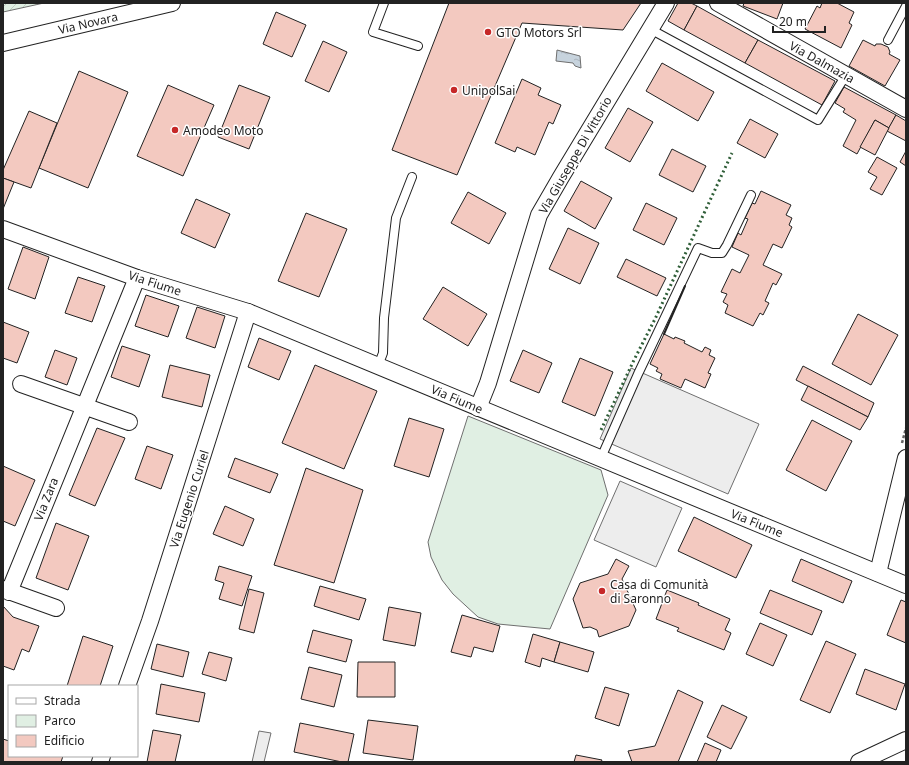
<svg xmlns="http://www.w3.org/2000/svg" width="909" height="765" viewBox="0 0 909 765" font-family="'Noto Sans',sans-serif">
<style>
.park{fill:#e0efe3;stroke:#6f6f6f}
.garden{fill:url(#garden-furrows);stroke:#6f6f6f}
.parking{fill:#ededed;stroke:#6f6f6f}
.water{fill:url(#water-ripples);stroke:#6f6f6f}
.building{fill:#f3c9c0;stroke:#222}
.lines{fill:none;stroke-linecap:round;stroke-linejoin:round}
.service-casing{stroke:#222;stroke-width:10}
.minor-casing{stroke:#222;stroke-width:18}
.path{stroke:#646464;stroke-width:2.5;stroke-dasharray:3 2;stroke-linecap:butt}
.service{stroke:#fff;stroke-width:8}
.minor{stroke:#fff;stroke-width:16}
.hedge{stroke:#2f5e38;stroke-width:3;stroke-dasharray:2 3;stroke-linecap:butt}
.wall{stroke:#222;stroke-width:2}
.poi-dot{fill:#c62828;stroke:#fff;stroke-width:1.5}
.labels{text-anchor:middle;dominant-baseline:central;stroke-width:3;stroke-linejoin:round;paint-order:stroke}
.street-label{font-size:12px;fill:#222;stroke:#fff}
.poi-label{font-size:12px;fill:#222;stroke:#fff;text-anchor:start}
</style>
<defs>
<pattern id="garden-furrows" width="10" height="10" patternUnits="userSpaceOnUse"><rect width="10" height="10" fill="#e0efe3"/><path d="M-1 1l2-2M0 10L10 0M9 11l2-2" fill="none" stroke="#c0cdc2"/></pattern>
<pattern id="water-ripples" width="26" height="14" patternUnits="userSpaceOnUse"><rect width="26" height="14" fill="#c7d3dd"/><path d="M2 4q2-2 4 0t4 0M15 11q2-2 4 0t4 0" fill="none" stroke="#abb5bd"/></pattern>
</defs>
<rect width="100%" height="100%" fill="#fff"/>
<!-- park -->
<polygon class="park" points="468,416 601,470 608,495 550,629 498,624 478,617 453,594 442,580 431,557 428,542"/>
<!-- garden -->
<polygon class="garden" points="3,3 44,3 3,12"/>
<!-- parking -->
<g class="parking">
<polygon points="631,368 759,424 728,494 600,439"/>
<polygon points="620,481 682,508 656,567 594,540"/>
<polygon points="259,731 271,733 264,762 252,762"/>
</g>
<!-- water -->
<polygon class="water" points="557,50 580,56 581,68 575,66 573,63 556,61"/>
<!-- building -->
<g class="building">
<polygon points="449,3 641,3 623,30 522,23 457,175 392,150"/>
<polygon points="678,3 691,3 697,6 684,30 668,21"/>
<polygon points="744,3 783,3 777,19 743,6"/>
<polygon points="822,3 837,3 854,12 849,23 852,25 841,48 805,29 817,6 820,8"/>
<polygon points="697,6 758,40 745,63 684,30"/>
<polygon points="276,12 306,25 292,57 263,44"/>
<polygon points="758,40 835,81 822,105 745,63"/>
<polygon points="863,40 875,46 876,44 881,44 888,47 890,52 889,54 900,60 885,86 849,66"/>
<polygon points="323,41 347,52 329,92 305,81"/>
<polygon points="662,63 714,92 698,121 646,91"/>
<polygon points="79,71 128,92 88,188 39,168"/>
<polygon points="522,79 541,88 538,95 561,105 553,124 549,122 535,155 517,147 515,152 495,143"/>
<polygon points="168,85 214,105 183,176 137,156"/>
<polygon points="239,85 270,97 249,149 218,137"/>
<polygon points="844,87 896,115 889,128 875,120 857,154 843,146 856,120 843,112 845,109 835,103"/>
<polygon points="628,108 653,122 630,162 605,148"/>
<polygon points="29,111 57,123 31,188 3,178 3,170"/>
<polygon points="896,115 906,121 906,141 887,131"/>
<polygon points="750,119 778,134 765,158 737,143"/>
<polygon points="875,120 889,128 875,155 860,147"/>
<polygon points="672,149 706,166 693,192 659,175"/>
<polygon points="906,151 906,166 900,162"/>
<polygon points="877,157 897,168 882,195 870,189 877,177 868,172"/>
<polygon points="3,178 14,182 3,209"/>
<polygon points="581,181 612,198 595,229 564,211"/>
<polygon points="761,191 791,205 786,215 792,218 789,225 792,227 782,248 773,244 763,265 782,274 776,285 773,283 765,301 769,303 763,315 760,313 753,326 725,313 728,305 723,302 727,294 721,292 732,269 740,273 749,255 732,247 738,233 741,235 748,219 745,218 752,203 755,204"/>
<polygon points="468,192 506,213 489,244 451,223"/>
<polygon points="196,199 230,214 215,248 181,233"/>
<polygon points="646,203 677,218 664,245 633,230"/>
<polygon points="306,213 347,229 319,297 278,281"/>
<polygon points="568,228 599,243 580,284 549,269"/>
<polygon points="23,247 49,257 35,299 8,289"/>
<polygon points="626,259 666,278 657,296 617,277"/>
<polygon points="78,277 105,286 92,322 65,313"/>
<polygon points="443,287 487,314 468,346 423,319"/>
<polygon points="146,295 179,306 168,337 135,326"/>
<polygon points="197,307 225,316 215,348 186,338"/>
<polygon points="858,314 898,335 871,385 832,364"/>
<polygon points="3,322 29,332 17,363 3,358"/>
<polygon points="664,334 674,339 675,337 685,341 684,343 702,352 705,347 711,350 709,355 715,358 708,373 711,374 705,388 685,379 681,388 660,379 662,374 656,371 658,368 650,364"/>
<polygon points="259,338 291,351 279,380 248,367"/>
<polygon points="122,346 150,355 139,387 111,377"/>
<polygon points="55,350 77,358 67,385 45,377"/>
<polygon points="523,350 552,363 539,393 510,381"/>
<polygon points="580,358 613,372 595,416 562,402"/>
<polygon points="170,365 210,375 202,407 162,397"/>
<polygon points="315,365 377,391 344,469 282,443"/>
<polygon points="803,366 874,403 868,417 796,380"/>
<polygon points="808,386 868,417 860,430 801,400"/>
<polygon points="409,418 444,429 429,477 394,466"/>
<polygon points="812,420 852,441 826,491 786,470"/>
<polygon points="97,428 125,438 95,506 69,495"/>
<polygon points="147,446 173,455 161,489 135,479"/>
<polygon points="235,458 278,474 270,493 228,477"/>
<polygon points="3,466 35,480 15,526 3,521"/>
<polygon points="306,468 363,490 334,583 274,565"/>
<polygon points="225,506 254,519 243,546 213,534"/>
<polygon points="694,517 752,545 736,578 678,551"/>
<polygon points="56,523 89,536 68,590 36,578"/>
<polygon points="616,559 629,566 622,579 636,610 629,626 599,637 597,630 590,627 583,628 573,599 580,583 608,574"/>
<polygon points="801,559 852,581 843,603 792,581"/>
<polygon points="219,566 252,576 242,606 219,599 224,583 215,580"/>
<polygon points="320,586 366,599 359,620 314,606"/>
<polygon points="249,589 264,593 254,633 239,629"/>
<polygon points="667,590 699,603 698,605 730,619 725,630 731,633 724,650 677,631 679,628 656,619"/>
<polygon points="770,590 822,611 812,635 760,613"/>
<polygon points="901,600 906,602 906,643 887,635"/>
<polygon points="3,606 13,617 39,626 29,652 22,649 14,670 3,666"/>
<polygon points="389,607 421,613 415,646 383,640"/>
<polygon points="462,615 500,626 493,652 474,647 471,657 451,652"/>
<polygon points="760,623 787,635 773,666 746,654"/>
<polygon points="313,630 352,640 346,662 307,652"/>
<polygon points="533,634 560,642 554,662 542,658 540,667 525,662"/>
<polygon points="83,636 113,646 100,686 67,686"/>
<polygon points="826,641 856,654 830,713 800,700"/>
<polygon points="560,642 594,652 588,672 554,662"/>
<polygon points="157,644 189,652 183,677 151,669"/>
<polygon points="209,652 232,658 226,681 202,674"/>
<polygon points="358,662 395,662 395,697 357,697"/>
<polygon points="309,667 342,675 334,707 301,699"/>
<polygon points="865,669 905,684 896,710 856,694"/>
<polygon points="161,684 205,693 199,722 156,714"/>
<polygon points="605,687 629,694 619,726 595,718"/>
<polygon points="678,690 703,702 678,762 632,762 628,751 655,746"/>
<polygon points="722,705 747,717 731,749 707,737"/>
<polygon points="368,720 418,726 413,760 363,753"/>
<polygon points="300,723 354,734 348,762 342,762 294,752"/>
<polygon points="153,730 181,735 175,762 147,762"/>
<polygon points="3,739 9,741 9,756 63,756 61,762 3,762"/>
<polygon points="705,743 721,750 716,762 697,762"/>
<polygon points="576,755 602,760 601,762 574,762"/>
</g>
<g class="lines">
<defs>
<g id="service">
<polyline points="384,3 373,32 418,46"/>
<polyline points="650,29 818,120 846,75"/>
<polyline points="888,40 906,6"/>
<polyline points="378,366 383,353 384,318 396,218 412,177"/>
<polyline points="601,458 638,374 698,248 712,253 722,253 727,245 751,195"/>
</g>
<g id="minor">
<polyline points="718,3 906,109"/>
<polyline points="3,43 172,3"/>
<polyline points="3,229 137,278 248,312 906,585"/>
<polyline points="21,384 129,422"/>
<polyline points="478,408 488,383 539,215 561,177 666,3"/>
<polyline points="878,573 906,458"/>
<polyline points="3,589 56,608"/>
<polyline points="9,592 137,278"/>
<polyline points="127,686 150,621 248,312"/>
<polyline points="100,762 102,756"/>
<polyline points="859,762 906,740"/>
</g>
</defs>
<!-- service casing -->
<use href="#service" class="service-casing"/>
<!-- minor casing -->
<use href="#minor" class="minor-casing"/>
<!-- path -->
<polyline class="path" points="902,443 906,428"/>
<!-- service -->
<use href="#service" class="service"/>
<!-- minor -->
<use href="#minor" class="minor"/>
<!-- hedge -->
<polyline class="hedge" points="601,430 634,360 655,319 732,153"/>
<!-- wall -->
<polyline class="wall" points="664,334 685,286"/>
</g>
<!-- markers -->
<g class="poi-dot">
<circle cx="488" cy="32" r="4"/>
<circle cx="454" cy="90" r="4"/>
<circle cx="175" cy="130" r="4"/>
<circle cx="602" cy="591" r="4"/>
</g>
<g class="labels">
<!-- street labels -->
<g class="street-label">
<text transform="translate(88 23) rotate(-13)">Via Novara</text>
<text transform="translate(822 62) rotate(29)">Via Dalmazia</text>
<text transform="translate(575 155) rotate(-60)">Via Giuseppe Di Vittorio</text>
<text transform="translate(155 283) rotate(18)">Via Fiume</text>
<text transform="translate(457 399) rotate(23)">Via Fiume</text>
<text transform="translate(46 499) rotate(-68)">Via Zara</text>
<text transform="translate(189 499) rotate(-72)">Via Eugenio Curiel</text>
<text transform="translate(757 523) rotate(22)">Via Fiume</text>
</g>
<!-- poi labels -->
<g class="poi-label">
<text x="496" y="32">GTO Motors Srl</text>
<text x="462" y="90">UnipolSai</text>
<text x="183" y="130">Amodeo Moto</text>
<text x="610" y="584">Casa di Comunità<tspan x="610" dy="14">di Saronno</tspan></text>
</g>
</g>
<!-- border -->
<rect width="909" height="765" fill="none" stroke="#222222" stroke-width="8"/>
<!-- legend -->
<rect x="8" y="685" width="130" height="72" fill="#ffffff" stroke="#a7a7a7"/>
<rect x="16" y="698" width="20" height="6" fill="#ffffff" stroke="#a7a7a7"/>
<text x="44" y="705" font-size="12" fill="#222222">Strada</text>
<rect x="16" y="715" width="20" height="12" fill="#e0efe3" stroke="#a7a7a7"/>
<text x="44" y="725" font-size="12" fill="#222222">Parco</text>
<rect x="16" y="735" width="20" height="12" fill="#f3c9c0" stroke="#a7a7a7"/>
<text x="44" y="745" font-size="12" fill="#222222">Edificio</text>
<!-- scale -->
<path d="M773 26v6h52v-6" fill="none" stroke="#222222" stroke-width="2"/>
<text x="779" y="26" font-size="12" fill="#222222" stroke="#ffffff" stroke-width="3" paint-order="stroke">20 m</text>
</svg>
